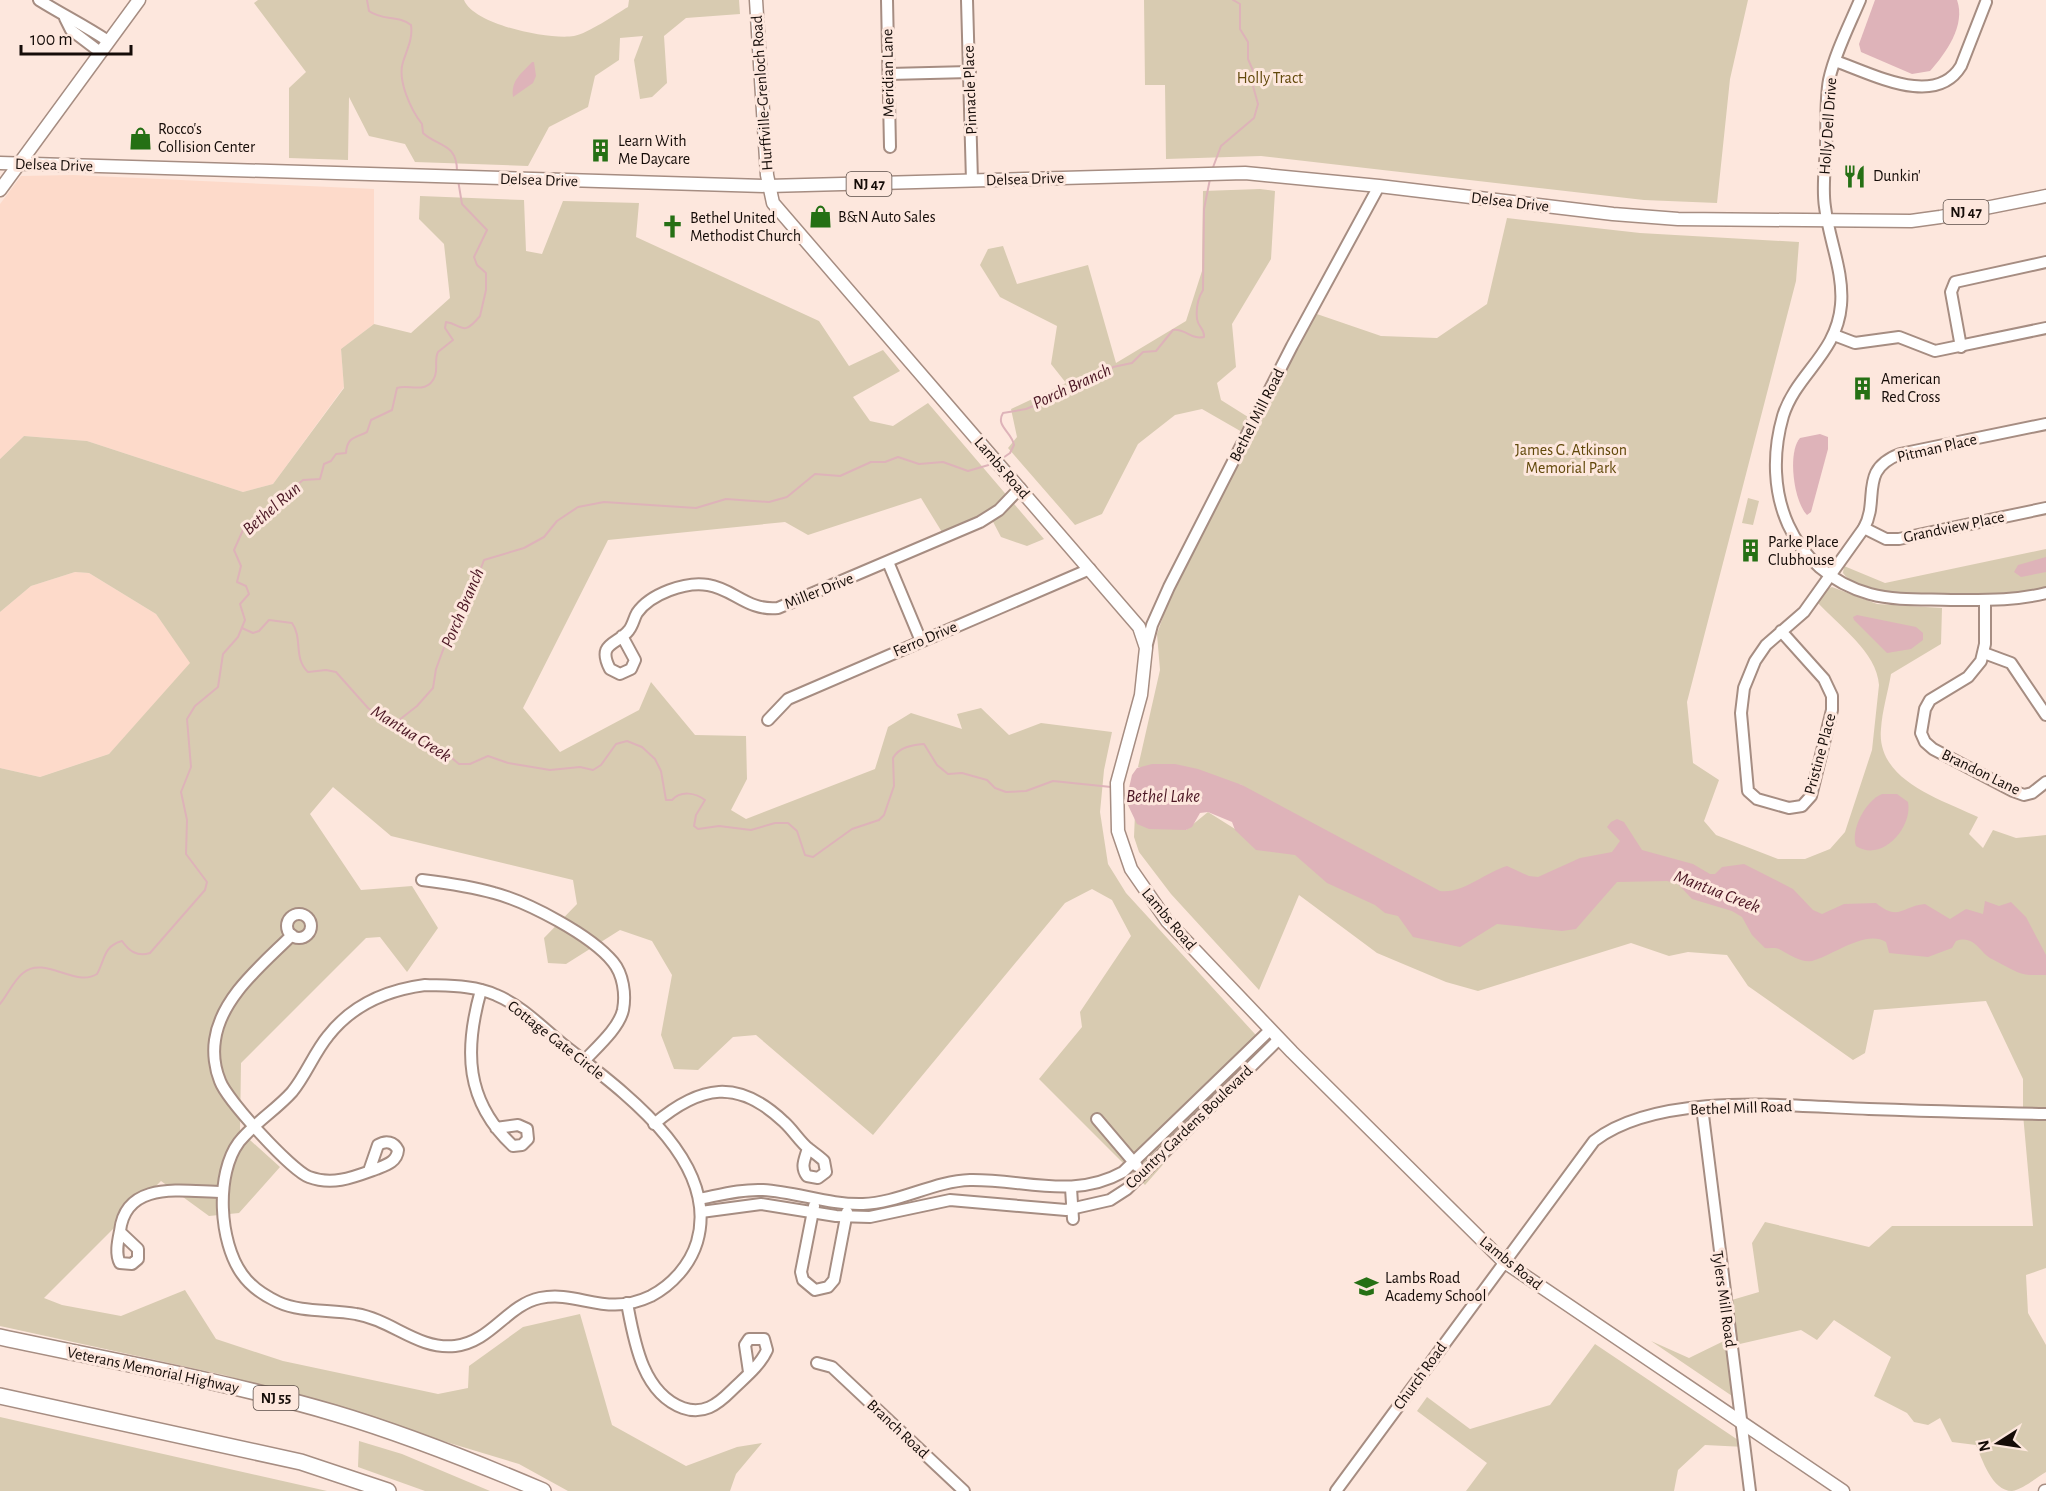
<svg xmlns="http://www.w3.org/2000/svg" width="2046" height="1491" viewBox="0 0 2046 1491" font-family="'Alegreya Sans',sans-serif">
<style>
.built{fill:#fddaca}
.green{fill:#d8cbb1}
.water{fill:#deb3b9}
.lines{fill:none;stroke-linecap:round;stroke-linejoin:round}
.stream{stroke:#deb3b9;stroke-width:2}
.minor-casing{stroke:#a68d82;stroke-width:14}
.major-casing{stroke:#a68d82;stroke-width:15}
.highway-casing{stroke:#a68d82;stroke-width:18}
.minor{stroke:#fff;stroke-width:10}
.major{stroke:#fff;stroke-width:12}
.highway{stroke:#fff;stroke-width:15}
.labels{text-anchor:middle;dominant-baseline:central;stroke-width:6;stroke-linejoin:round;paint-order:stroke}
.shield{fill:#fde7dd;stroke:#5b4e48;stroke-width:1.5}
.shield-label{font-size:15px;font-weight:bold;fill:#150c08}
.street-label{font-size:16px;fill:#150c08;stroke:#fde7dd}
.park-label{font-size:16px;fill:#61480a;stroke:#fde7dd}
.poi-label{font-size:16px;fill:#150c08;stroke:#fde7dd;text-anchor:start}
.water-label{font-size:18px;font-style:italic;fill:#4b1623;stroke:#fde7dd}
</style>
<rect width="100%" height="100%" fill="#fde7dd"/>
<!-- built -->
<g class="built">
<polygon points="73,175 374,189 374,324 341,349 344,387 273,484 243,492 87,441 24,436 0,459 0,204 21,176"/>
<polygon points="75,572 89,573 156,614 191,663 109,754 40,777 0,768 0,612 31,586"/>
</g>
<!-- green -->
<g class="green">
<path d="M258 0H464C474 25 549 40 574 36 589 33 614 15 628 7L629 0H739L740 14 686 18 664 36 667 83 652 97 640 99 634 60 643 36 620 38 619 60 595 76 588 107 549 127 528 166 415 162 405 144 369 136 349 97 348 160 289 158V88L306 72 254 3Z"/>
<polygon points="1144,0 1748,0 1730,79 1717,203 1644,200 1261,156 1166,159 1165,85 1145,85"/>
<path d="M1260 189 1275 191 1271 259 1232 324 1236 367 1217 383 1221 400 1256 422 1311 312 1381 336 1437 338 1487 304 1507 218 1640 233 1799 242 1796 281 1687 702 1693 763 1719 780 1704 821 1716 835 1778 859H1805L1830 849 1845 832 1872 750 1879 685C1877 652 1838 625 1817 602L1827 589 1832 587 1877 604 1942 608 1941 644 1891 674C1888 692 1882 711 1881 729 1876 780 1940 799 1978 817L1969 834 1983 848 1993 830 2016 838 2046 835V1268L2026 1275 2028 1313 2046 1345V1472C2036 1478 2023 1489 2012 1491 1992 1491 1982 1459 1976 1445L1952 1442 1940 1418 1928 1425 1914 1422 1907 1413 1874 1396 1891 1357 1834 1320 1817 1340 1801 1330 1731 1346 1738 1400 1651 1341 1689 1358 1730 1338 1725 1302 1759 1292 1752 1243 1765 1222 1869 1247 1892 1226H2033L2023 1114V1079L1986 1001 1874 1010 1865 1053 1853 1060 1748 986 1727 955 1688 952 1669 956 1631 943 1478 991 1446 982 1377 953 1299 895 1259 990 1171 894 1139 852 1134 837 1135 813 1186 830 1208 812 1270 851 1242 785 1138 767 1160 670 1157 634 1173 588 1249 436 1202 409 1175 415 1138 444 1102 514 1075 525 1008 448 1017 437 1011 409 1066 383 1051 364 1057 326 1000 297 980 265 988 249 1003 246 1017 284 1088 265 1116 363 1186 321 1202 271 1203 191Z"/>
<polygon points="420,196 524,200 526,251 542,254 563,201 639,203 636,237 819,321 849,366 883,350 900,371 853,397 870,421 893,426 928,403 1044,539 1027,546 1001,537 990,516 945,537 921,498 808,535 785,522 608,540 523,708 560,752 639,710 651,682 695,735 746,736 747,779 731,810 746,819 875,769 888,727 911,713 962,729 957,714 981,708 1009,735 1041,723 1112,732 1104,770 1100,812 1108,864 1126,893 1265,1045 1235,1083 1145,1185 1039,1079 1082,1027 1080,1012 1131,936 1112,900 1092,889 1065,903 873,1135 756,1035 733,1037 698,1070 674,1069 661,1035 672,975 652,941 620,930 566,964 548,963 544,938 577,904 573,880 391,836 333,787 310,814 361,890 412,886 438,928 407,972 380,937 366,938 241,1063 240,1131 280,1167 239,1213 209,1216 161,1181 44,1298 62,1305 121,1316 185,1290 216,1339 283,1361 438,1394 468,1388 469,1366 523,1327 580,1314 612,1425 686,1466 737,1447 762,1443 736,1474 730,1491 568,1491 519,1464 224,1375 0,1326 0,768 40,777 109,754 190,663 156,614 89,573 75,572 31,586 0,612 0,459 24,436 87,441 243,492 273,484 344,388 341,349 374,324 411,333 450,298 444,244 419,219"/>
<polygon points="1748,498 1759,501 1753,525 1742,523"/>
<path d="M2046 549V587C2013 598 1862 604 1843 573L1844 566 1885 583Z"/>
<polygon points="1595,1344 1744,1444 1745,1447 1705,1445 1678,1470 1674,1491 1466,1491 1487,1463 1417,1411 1427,1397 1470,1429 1550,1405"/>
<polygon points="0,1417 327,1491 0,1491"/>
<polygon points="359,1441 402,1454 490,1491 425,1491 358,1467"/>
</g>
<!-- water -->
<g class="water">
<path d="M1875 0H1957C1966 25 1946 53 1930 71L1912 74 1861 52 1859 44Z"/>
<path d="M532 62H534L536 76 533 83 513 97C511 80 521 74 532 62Z"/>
<path d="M1820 434 1828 437V449L1811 512 1807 515C1794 502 1787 453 1800 438Z"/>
<polygon points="2046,557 2046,572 2021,577 2014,572 2018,565"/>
<polygon points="1857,615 1916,627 1923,633 1923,640 1911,649 1887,653 1854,620 1853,617"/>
<path d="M1152 764H1175L1198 769 1242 785 1440 891C1463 894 1484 873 1507 866L1529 876 1538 877 1580 858 1612 852 1620 841 1607 827 1611 822 1617 819 1624 822 1642 850 1693 864 1710 874H1715L1722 867 1744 864 1793 889 1813 910 1822 914 1844 904 1876 903C1899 922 1902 906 1925 904L1950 919 1966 909 1983 914 1985 901 1999 906 2011 902 2026 917 2046 955V975C2036 975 2027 976 2017 972 2008 968 2000 963 1992 959 1981 955 1975 934 1956 941L1952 948 1928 957 1889 953 1886 942C1866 929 1832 956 1812 961 1801 963 1788 954 1779 949 1774 947 1770 949 1765 948L1752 935 1742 917 1732 911 1692 899 1678 884 1667 881 1617 882 1576 929 1562 931 1497 924 1460 947 1413 937 1398 916 1385 913 1375 905 1327 883 1295 855 1256 850 1235 830 1232 822 1208 812 1200 813 1192 827 1186 830 1149 829 1137 824 1126 801 1132 775 1137 768Z"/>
<path d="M1882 794H1897L1908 802C1913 827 1882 863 1856 846 1850 830 1866 800 1882 794Z"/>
</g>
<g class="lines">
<!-- stream -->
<g class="stream">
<path d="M367 0 369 11C382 21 399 15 411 25 413 39 407 49 403 62 397 80 411 110 422 124L423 133C438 147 457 143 457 171"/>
<polyline points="1212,170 1221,146 1254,118 1258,104 1253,86 1254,73 1248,59 1248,42 1240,29 1240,4 1233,0"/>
<path d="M1000 460 1010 453 1014 445C1012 432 995 426 1003 413L1026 409 1064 394 1101 377 1113 367 1132 363 1143 352 1156 351 1173 330C1185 328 1191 340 1204 337 1205 329 1198 327 1197 319 1196 309 1198 298 1203 290L1204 209 1210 179"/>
<path d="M242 628 253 633 259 631 269 620 292 623C303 638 293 658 308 672L326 670 336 672 368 708 385 720 436 745 459 764H470L488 756 508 763 550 770 580 767 593 770 601 765 616 744 627 741 642 747 655 759 661 771 666 800H672C681 790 696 793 705 800L696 815 694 826 698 829 719 826 751 830 775 823H788L797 831 805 855 813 857 852 829 879 820 884 815 894 786 893 758C899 747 912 745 924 744L937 765 948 774 962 773 987 780 995 788 1006 792 1026 791 1053 781 1111 787"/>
<polyline points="394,724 417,706 433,688 436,669 453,623 469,600 484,560 524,548 544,537 557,521 578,507 604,502 696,508 726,499 769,502 787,497 815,474 840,476 871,462 885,462 898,457 919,464 943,462 968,471 992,464"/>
<path d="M0 1004C8 994 14 980 23 973 45 955 75 988 97 974 105 960 103 946 122 941 129 951 137 957 150 953L205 890 207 882 186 854 187 820 181 792 191 767 187 719 195 706 218 687 223 654 238 637 245 620 240 604 249 594 246 586 237 582 241 566 234 550 243 530 303 480 320 479 324 464 331 461 336 454 346 453C347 437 355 438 367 432L371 420 392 410 397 388C409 384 428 395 435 376 438 368 434 360 438 352L453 340 445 328 446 322C462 324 462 338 480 316L486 290V273L477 265 474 257 487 230 462 204 458 180"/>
</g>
<defs>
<g id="minor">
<path d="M39 0C63 15 84 25 108 41"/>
<polyline points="887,0 890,147"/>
<polyline points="967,0 972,181"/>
<path d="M1860 0C1849 26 1835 53 1829 80 1825 102 1827 126 1826 148 1825 168 1822 188 1825 207 1829 240 1844 272 1841 305 1837 354 1796 374 1783 416 1761 492 1790 571 1870 594 1896 601 1925 599 1951 600 1984 600 2015 601 2046 593"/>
<polyline points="65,18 71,30 100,52"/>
<path d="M1835 61C1871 73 1935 109 1961 66L1986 2"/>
<polyline points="889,74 970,72"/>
<polyline points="1834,335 1855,343 1899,337 1935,351 2046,328"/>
<polyline points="1961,347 1951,292 1955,282 2046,262"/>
<polyline points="1864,528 1886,539 1899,539 2046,508"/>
<polyline points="888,562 921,641"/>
<polyline points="1985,600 1985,644 1981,661 1968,677 1930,700 1925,709 1921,733 1925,742 1933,749 2013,791 2024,795 2032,793 2046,782"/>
<path d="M1781 631 1824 679 1832 696V710L1811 796 1802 806 1789 808 1757 799 1748 791 1741 713 1744 688 1755 661 1766 645 1804 612 1864 528C1880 499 1858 470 1900 454L2046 424"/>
<path d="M622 636 635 660 631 669 620 674 610 669C596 642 618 645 629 630 633 625 634 618 637 613 650 594 686 581 708 585 734 589 747 611 778 608L980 522 999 510 1020 488"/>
<polyline points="1146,648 1152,625 1169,587 1292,346 1379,186"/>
<polyline points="1984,653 2011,663 2046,715"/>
<polyline points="768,720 788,699 1090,569"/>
<path d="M422 880C446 883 470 886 494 893 528 902 591 935 613 962 623 974 626 994 623 1010 619 1028 597 1047 584 1061"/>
<circle cx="299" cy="926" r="12"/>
<path d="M292 935C263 964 221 997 215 1040 213 1053 215 1069 220 1081 227 1100 291 1170 309 1177 333 1186 354 1177 376 1169 386 1165 397 1162 398 1150 394 1142 386 1140 378 1145L369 1171"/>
<path d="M425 985C449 986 474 985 496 995 521 1005 544 1029 565 1046 621 1090 721 1160 697 1242 690 1265 672 1285 651 1296 605 1318 579 1290 540 1298 507 1305 491 1342 455 1346 418 1350 392 1320 356 1314 331 1309 302 1313 278 1302 265 1296 251 1287 242 1274 219 1242 215 1174 239 1142 254 1123 276 1110 292 1092 306 1075 314 1053 328 1036 352 1005 387 990 425 985Z"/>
<path d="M481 990C464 1050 465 1101 513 1146L522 1145 528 1139 527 1129 518 1125 496 1128"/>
<polyline points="1702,1107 1750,1491"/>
<polyline points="1097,1119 1137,1166"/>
<path d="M654 1124C700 1085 738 1078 784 1122 793 1130 800 1142 809 1149 814 1153 819 1156 824 1161L826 1172 818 1178 807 1176C800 1167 805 1159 808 1148"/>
<polyline points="1071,1188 1073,1219"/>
<path d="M699 1199C720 1195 741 1189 763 1190 797 1192 829 1205 863 1204 899 1203 934 1181 970 1180 1024 1179 1073 1200 1123 1172L1270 1030"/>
<polyline points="814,1206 801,1272 803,1280 815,1290 828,1287 834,1280 847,1212"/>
<polyline points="701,1212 761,1204 836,1216 870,1217 950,1200 1066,1210 1110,1200 1127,1189 1279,1039"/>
<path d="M120 1232 138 1249V1259L132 1264 120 1263C115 1254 118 1241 120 1231 126 1179 184 1192 223 1192"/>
<path d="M627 1303C634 1340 642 1393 683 1408 703 1415 717 1405 731 1391 743 1379 760 1366 767 1350L764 1339H749L745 1345 749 1372"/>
<polyline points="817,1363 832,1367 964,1491"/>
<path d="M1336 1491 1594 1141C1659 1091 1790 1106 1869 1109 1928 1111 1987 1113 2046 1114"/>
</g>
<g id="major">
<polyline points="756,0 767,175 773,203 1139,627 1146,648 1145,657 1141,695 1117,783 1118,831 1131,869 1167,921 1292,1052 1503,1261 1843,1491"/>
<polyline points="0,163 768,186 1245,173 1379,186 1613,214 1678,219 1911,221 1940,217 2046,196"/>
<polyline points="0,190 139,0"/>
<polyline points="2045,1491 2046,1491"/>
</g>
<g id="highway">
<path d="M0 1337C111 1361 225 1381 334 1413 405 1434 475 1462 543 1491"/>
<polyline points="0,1396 301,1462 388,1491"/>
</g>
</defs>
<!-- minor casing -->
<use href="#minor" class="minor-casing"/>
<!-- major casing -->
<use href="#major" class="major-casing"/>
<!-- highway casing -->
<use href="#highway" class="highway-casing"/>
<!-- minor -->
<use href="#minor" class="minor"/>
<!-- major -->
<use href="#major" class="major"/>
<!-- highway -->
<use href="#highway" class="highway"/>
</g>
<!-- icons -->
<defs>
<symbol id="shop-bare" viewBox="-9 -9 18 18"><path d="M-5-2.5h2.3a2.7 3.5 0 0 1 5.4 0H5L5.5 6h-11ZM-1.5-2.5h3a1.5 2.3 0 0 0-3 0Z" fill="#257014" stroke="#fde7dd" stroke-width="2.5" paint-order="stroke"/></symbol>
<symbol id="building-bare" viewBox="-9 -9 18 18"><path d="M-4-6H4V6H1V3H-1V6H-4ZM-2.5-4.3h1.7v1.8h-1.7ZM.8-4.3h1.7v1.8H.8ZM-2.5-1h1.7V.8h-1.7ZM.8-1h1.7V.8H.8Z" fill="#257014" stroke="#fde7dd" stroke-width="2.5" paint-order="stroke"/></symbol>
<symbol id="restaurant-bare" viewBox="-9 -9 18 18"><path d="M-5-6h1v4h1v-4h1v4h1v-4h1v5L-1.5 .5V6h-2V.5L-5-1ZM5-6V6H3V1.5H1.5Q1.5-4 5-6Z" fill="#257014" stroke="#fde7dd" stroke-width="2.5" paint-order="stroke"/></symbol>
<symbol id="church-bare" viewBox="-9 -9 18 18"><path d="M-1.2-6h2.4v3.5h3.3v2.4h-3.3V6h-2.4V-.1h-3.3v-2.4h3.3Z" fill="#257014" stroke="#fde7dd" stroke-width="2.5" paint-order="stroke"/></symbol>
<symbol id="school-bare" viewBox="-9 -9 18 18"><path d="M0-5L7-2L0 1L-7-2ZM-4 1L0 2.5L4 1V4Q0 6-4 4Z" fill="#257014" stroke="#fde7dd" stroke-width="2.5" paint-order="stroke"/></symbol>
</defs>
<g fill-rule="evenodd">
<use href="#shop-bare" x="124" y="122" width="33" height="33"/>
<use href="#building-bare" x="584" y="134" width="33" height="33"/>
<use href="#restaurant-bare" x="1838" y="160" width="33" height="33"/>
<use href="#shop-bare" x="804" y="200" width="33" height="33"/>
<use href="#church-bare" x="656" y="210" width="33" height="33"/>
<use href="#building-bare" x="1846" y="372" width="33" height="33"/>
<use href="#building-bare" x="1734" y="534" width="33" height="33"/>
<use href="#school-bare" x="1350" y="1270" width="33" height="33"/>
</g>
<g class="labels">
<!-- shield labels -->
<g class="shield">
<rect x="846.5" y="172" width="45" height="24" rx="4.5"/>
<rect x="1943.5" y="200" width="45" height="24" rx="4.5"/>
<rect x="253.5" y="1386" width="45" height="24" rx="4.5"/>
</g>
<g class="shield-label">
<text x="869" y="184">NJ 47</text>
<text x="1966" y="212">NJ 47</text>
<text x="276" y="1398">NJ 55</text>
</g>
<!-- street labels -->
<g class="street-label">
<text transform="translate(888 73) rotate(-91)">Meridian Lane</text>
<text transform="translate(970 90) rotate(-92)">Pinnacle Place</text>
<text transform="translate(762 93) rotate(-94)">Hurffville-Grenloch Road</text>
<text transform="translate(1828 126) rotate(-86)">Holly Dell Drive</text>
<text transform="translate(54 165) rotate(2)">Delsea Drive</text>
<text transform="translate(1025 179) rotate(-2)">Delsea Drive</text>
<text transform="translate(539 180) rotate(2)">Delsea Drive</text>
<text transform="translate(1510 202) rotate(7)">Delsea Drive</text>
<text transform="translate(1257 415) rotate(-63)">Bethel Mill Road</text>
<text transform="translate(1937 448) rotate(-13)">Pitman Place</text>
<text transform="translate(1002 468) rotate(49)">Lambs Road</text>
<text transform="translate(1954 527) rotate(-12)">Grandview Place</text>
<text transform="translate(819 591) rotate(-22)">Miller Drive</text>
<text transform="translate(925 639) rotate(-23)">Ferro Drive</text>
<text transform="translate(1820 754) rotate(-75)">Pristine Place</text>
<text transform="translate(1981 772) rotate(26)">Brandon Lane</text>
<text transform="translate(1169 919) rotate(50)">Lambs Road</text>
<text transform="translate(556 1040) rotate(38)">Cottage Gate Circle</text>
<text transform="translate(1741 1108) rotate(-2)">Bethel Mill Road</text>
<text transform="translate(1189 1127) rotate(-44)">Country Gardens Boulevard</text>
<text transform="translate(1511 1263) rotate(39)">Lambs Road</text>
<text transform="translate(1724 1299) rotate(82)">Tylers Mill Road</text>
<text transform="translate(153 1370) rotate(12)">Veterans Memorial Highway</text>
<text transform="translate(1420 1376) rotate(-54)">Church Road</text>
<text transform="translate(898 1429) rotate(43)">Branch Road</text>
</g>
<!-- park labels -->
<g class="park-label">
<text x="1270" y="78">Holly Tract</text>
<text x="1571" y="450">James G. Atkinson<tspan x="1571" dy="18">Memorial Park</tspan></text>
</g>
<!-- poi labels -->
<g class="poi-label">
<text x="158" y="129">Rocco's<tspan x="158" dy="18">Collision Center</tspan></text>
<text x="618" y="141">Learn With<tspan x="618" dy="18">Me Daycare</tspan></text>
<text x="1873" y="176">Dunkin'</text>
<text x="838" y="217">B&amp;N Auto Sales</text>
<text x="690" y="218">Bethel United<tspan x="690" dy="18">Methodist Church</tspan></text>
<text x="1881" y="379">American<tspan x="1881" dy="18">Red Cross</tspan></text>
<text x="1768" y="542">Parke Place<tspan x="1768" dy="18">Clubhouse</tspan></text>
<text x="1385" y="1278">Lambs Road<tspan x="1385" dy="18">Academy School</tspan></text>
</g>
<!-- water labels -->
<g class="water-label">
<text transform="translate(1072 387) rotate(-25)">Porch Branch</text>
<text transform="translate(272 509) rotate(-41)">Bethel Run</text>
<text transform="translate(463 608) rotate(-67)">Porch Branch</text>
<text transform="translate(411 734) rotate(32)">Mantua Creek</text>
<text x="1163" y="797">Bethel Lake</text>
<text transform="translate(1717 892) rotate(21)">Mantua Creek</text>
</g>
</g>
<!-- north arrow -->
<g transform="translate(1998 1443) rotate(258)" stroke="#fde7dd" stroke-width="4.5" paint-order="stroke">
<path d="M0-4.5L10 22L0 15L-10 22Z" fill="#150c08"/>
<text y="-9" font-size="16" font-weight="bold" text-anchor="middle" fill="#150c08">N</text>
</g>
<!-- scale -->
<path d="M21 45v9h110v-9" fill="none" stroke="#150c08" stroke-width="3"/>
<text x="30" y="45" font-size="18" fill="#150c08" stroke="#fde7dd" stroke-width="4.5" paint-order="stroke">100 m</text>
</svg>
